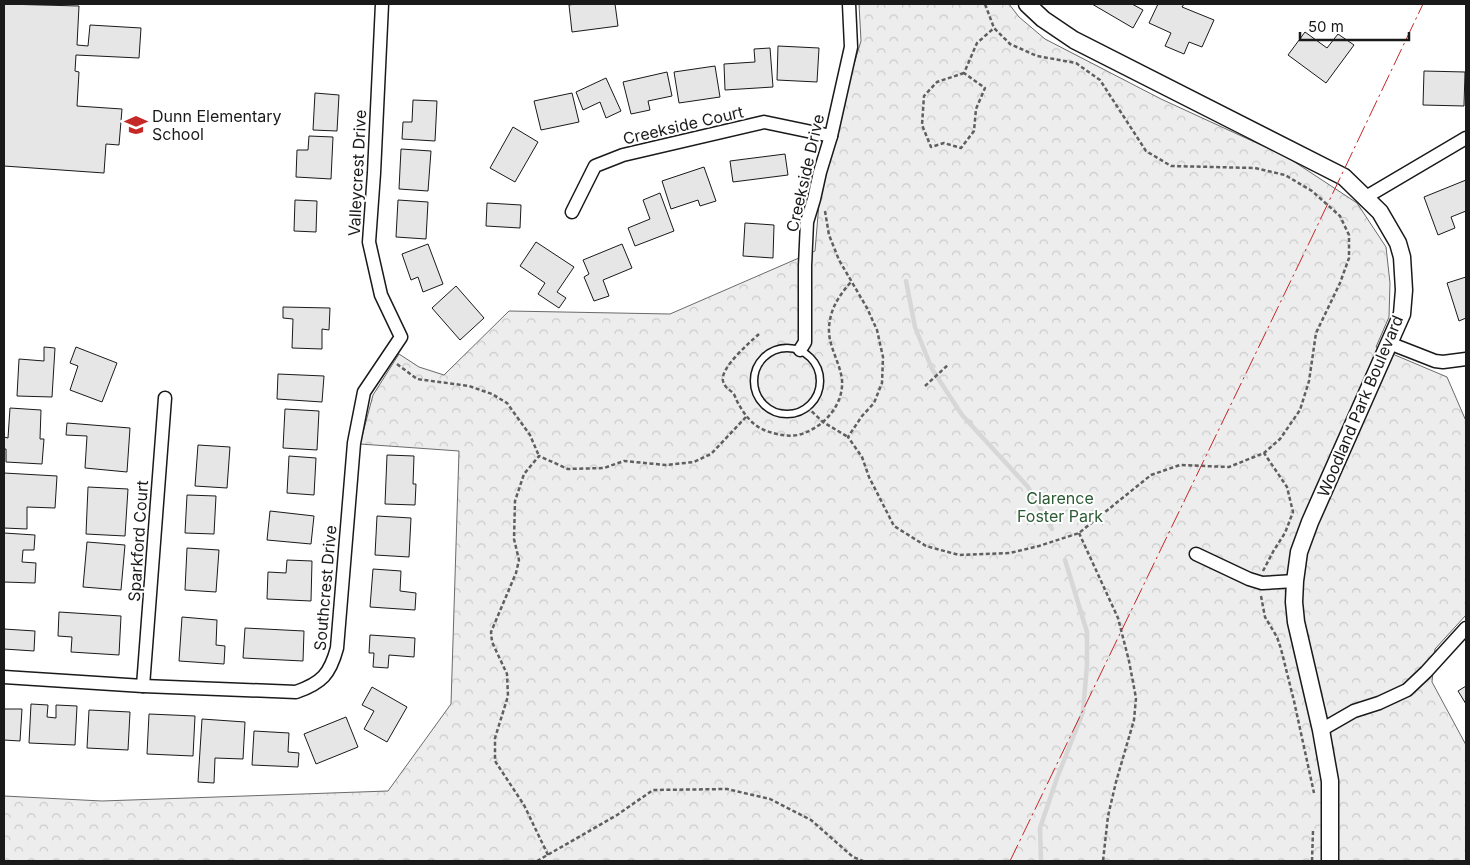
<svg xmlns="http://www.w3.org/2000/svg" width="1470" height="865" viewBox="0 0 1470 865" font-family="Inter,sans-serif">
<style>
.park{fill:url(#park-crowns);stroke:#6a6a6a}
.lines{fill:none;stroke-linecap:round;stroke-linejoin:round}
.stream{stroke:#d7d7d7;stroke-width:4.5}
.building{fill:#e6e6e6;stroke:#1a1a1a}
.service-casing{stroke:#1a1a1a;stroke-width:9}
.minor-casing{stroke:#1a1a1a;stroke-width:15}
.tertiary-casing{stroke:#1a1a1a;stroke-width:19}
.path{stroke:#5f5f5f;stroke-width:2.5;stroke-dasharray:4 2.5;stroke-linecap:butt}
.service{stroke:#fff;stroke-width:6}
.minor{stroke:#fff;stroke-width:12}
.tertiary{stroke:#fff;stroke-width:16}
.power{stroke:#c62828;stroke-width:1;stroke-dasharray:18 4 2.5 4;stroke-linecap:butt}
.labels{text-anchor:middle;dominant-baseline:central;stroke-width:4;stroke-linejoin:round;paint-order:stroke}
.poi-label{font-size:16px;fill:#1a1a1a;stroke:#fff;text-anchor:start}
.street-label{font-size:16px;fill:#1a1a1a;stroke:#fff}
.park-label{font-size:16px;fill:#2b5a34;stroke:#fff}
</style>
<defs>
<pattern id="park-crowns" width="20" height="18" patternUnits="userSpaceOnUse" patternTransform="scale(1.25)"><rect width="20" height="18" fill="#ededed"/><path d="M2 6a3 3 0 1 1 6 0M12 15a3 3 0 1 1 6 0" fill="none" stroke="#cbcbcb"/></pattern>
</defs>
<rect width="100%" height="100%" fill="#fff"/>
<!-- park -->
<polygon class="park" points="859,4 1009,4 1019,17 1045,39 1161,99 1287,157 1357,203 1386,247 1390,283 1389,317 1376,347 1447,377 1466,421 1466,615 1435,649 1432,682 1466,745 1466,861 4,861 4,796 102,801 388,791 451,704 459,451 360,444 373,395 399,354 419,367 444,375 509,311 670,314 815,251 819,203 834,130 861,41"/>
<g class="lines">
<!-- stream -->
<g class="stream">
<polyline points="906,281 915,327 932,369 962,415 1028,487 1052,529"/>
<polyline points="1041,861 1040,828 1057,778 1083,712 1087,665 1087,632 1065,560"/>
</g>
</g>
<!-- building -->
<g class="building">
<polygon points="4,4 79,6 77,45 88,46 90,25 141,28 139,58 76,55 75,71 79,72 77,106 122,109 119,145 106,144 104,173 4,166"/>
<polygon points="575,4 615,4 618,26 572,32 569,5"/>
<polygon points="1092,4 1132,4 1143,10 1133,28"/>
<polygon points="1158,4 1184,4 1182,7 1214,20 1202,47 1189,42 1184,54 1165,46 1171,33 1149,23"/>
<polygon points="1305,32 1327,48 1338,34 1354,45 1326,83 1288,55"/>
<polygon points="778,46 819,48 817,82 777,80"/>
<polygon points="770,48 773,87 725,90 724,64 755,62 754,49"/>
<polygon points="715,66 720,97 679,103 674,72"/>
<polygon points="1424,71 1465,72 1464,106 1423,105"/>
<polygon points="667,72 672,96 648,101 650,110 631,114 623,82"/>
<polygon points="606,78 621,111 606,118 600,102 583,110 576,92"/>
<polygon points="315,93 339,95 337,131 313,130"/>
<polygon points="572,93 579,122 541,130 534,101"/>
<polygon points="413,100 437,101 435,141 402,139 403,122 412,122"/>
<polygon points="513,127 538,142 515,182 490,168"/>
<polygon points="309,136 333,137 331,179 296,177 297,150 308,150"/>
<polygon points="401,149 431,151 428,191 399,189"/>
<polygon points="785,154 788,175 733,182 730,161"/>
<polygon points="704,167 716,201 700,206 698,200 671,209 662,181"/>
<polygon points="1466,180 1466,211 1451,217 1455,228 1438,235 1424,197"/>
<polygon points="660,193 674,231 635,246 628,228 650,219 643,200"/>
<polygon points="295,200 317,201 316,232 294,231"/>
<polygon points="398,200 428,202 426,239 396,237"/>
<polygon points="487,203 521,205 520,228 486,226"/>
<polygon points="745,223 774,225 773,258 743,256"/>
<polygon points="536,242 574,267 557,292 566,298 559,308 538,294 545,283 520,266"/>
<polygon points="428,244 443,284 423,292 418,277 411,280 402,254"/>
<polygon points="622,244 632,268 603,280 609,296 594,301 584,277 589,274 583,260"/>
<polygon points="1466,277 1466,318 1459,321 1447,283"/>
<polygon points="456,286 484,318 460,340 432,308"/>
<polygon points="283,307 330,308 329,330 322,329 322,349 292,348 293,319 283,318"/>
<polygon points="44,347 55,348 52,397 17,396 19,359 44,361"/>
<polygon points="76,347 117,363 102,402 70,390 78,366 70,363"/>
<polygon points="278,374 324,376 322,402 277,399"/>
<polygon points="10,408 41,410 40,439 44,439 42,464 6,462 6,449 4,449 4,437 8,438"/>
<polygon points="285,409 319,411 317,450 283,448"/>
<polygon points="67,423 130,428 127,472 85,468 87,436 66,435"/>
<polygon points="198,445 230,447 227,488 195,486"/>
<polygon points="387,455 414,456 413,484 416,484 415,505 385,504"/>
<polygon points="289,456 316,458 314,495 287,493"/>
<polygon points="4,473 57,476 55,508 27,507 27,529 4,528"/>
<polygon points="88,487 128,489 125,536 86,534"/>
<polygon points="187,495 216,496 214,534 185,533"/>
<polygon points="270,511 314,516 311,544 267,540"/>
<polygon points="377,516 411,518 409,557 375,555"/>
<polygon points="4,533 35,535 34,550 23,550 22,562 36,563 35,583 4,582"/>
<polygon points="87,542 125,545 121,590 83,587"/>
<polygon points="187,548 219,550 216,592 185,590"/>
<polygon points="287,560 312,561 311,601 267,599 268,572 286,573"/>
<polygon points="373,569 401,571 400,591 416,593 415,610 370,607"/>
<polygon points="59,612 121,616 119,655 71,652 72,637 58,636"/>
<polygon points="182,617 217,620 216,645 225,646 224,664 179,661"/>
<polygon points="245,628 304,631 303,661 243,658"/>
<polygon points="4,629 35,631 34,651 4,649"/>
<polygon points="370,635 415,638 414,657 389,655 388,668 373,667 374,653 369,653"/>
<polygon points="1466,686 1466,704 1458,691"/>
<polygon points="372,687 407,707 387,742 364,729 374,711 362,705"/>
<polygon points="31,704 48,705 47,717 56,718 56,705 77,706 75,745 29,743"/>
<polygon points="4,709 22,709 20,741 4,740"/>
<polygon points="89,710 130,712 128,750 87,748"/>
<polygon points="149,714 195,716 193,756 147,754"/>
<polygon points="346,717 358,747 316,764 304,734"/>
<polygon points="202,719 245,722 243,759 215,758 214,783 198,782"/>
<polygon points="254,731 289,733 288,752 299,753 298,767 252,765"/>
</g>
<g class="lines">
<defs>
<circle id="service" cx="787" cy="381" r="33"/>
<g id="minor">
<polyline points="1366,197 1466,138"/>
<polyline points="572,212 595,166 623,155 764,122 831,136"/>
<polyline points="1389,343 1435,361 1443,362 1466,359"/>
<polyline points="800,350 805,342 805,266 807,222 814,199 820,172 831,136 851,47 849,4"/>
<polyline points="1196,554 1249,579 1262,583 1295,581"/>
<path d="M4 677 143 686 296 692C322 683 330 674 337 648L354 443 364 392 401 337 381 295 369 242 374 173 382 4"/>
<polyline points="143,686 165,398"/>
<polyline points="1321,730 1354,711 1379,703 1407,690 1426,672 1466,628"/>
</g>
<polyline id="tertiary" points="1027,4 1043,19 1074,40 1344,177 1380,212 1398,243 1402,257 1404,290 1402,314 1310,522 1299,552 1295,581 1294,602 1296,622 1321,730 1330,781 1330,861"/>
</defs>
<!-- service casing -->
<use href="#service" class="service-casing"/>
<!-- minor casing -->
<use href="#minor" class="minor-casing"/>
<!-- tertiary casing -->
<use href="#tertiary" class="tertiary-casing"/>
<!-- path -->
<g class="path">
<polyline points="964,73 937,82 924,96 922,125 931,147 944,143 961,148 974,131 976,109 985,88 964,73 977,43 994,28"/>
<polyline points="825,211 829,235 839,260 867,308 877,330 883,357 882,383 874,403 862,416 848,437 862,457 869,477 894,526 926,546 959,555 1010,553 1039,546 1079,533 1151,475 1180,465 1229,467 1264,453 1280,439 1300,410 1309,381 1316,333 1340,283 1349,258 1349,235 1340,216 1312,191 1285,175 1255,168 1171,166 1146,151 1100,80 1076,63 1037,56 1010,44 994,28 985,4"/>
<path d="M759 334C749 343 720 368 723 381 725 388 729 389 733 393 735 395 736 400 738 403 744 414 752 425 764 430 775 434 786 437 798 435 822 429 844 406 842 380 840 362 828 346 829 328 830 309 839 295 852 281"/>
<polyline points="397,364 417,379 469,386 492,394 507,403 530,435 539,456"/>
<polyline points="925,386 949,364"/>
<polyline points="807,407 823,422 848,437"/>
<polyline points="1079,533 1118,618 1129,661 1136,698 1134,720 1116,782 1108,816 1103,861"/>
<polyline points="1263,571 1274,550 1285,533 1293,512 1287,487 1264,453"/>
<polyline points="1261,596 1265,617 1277,637 1281,649 1294,701 1314,793"/>
<polyline points="548,855 524,805 495,761 495,738 508,696 507,674 492,642 491,632 516,573 519,560 514,539 515,501 524,474 539,456 568,469 604,468 624,461 666,465 694,462 711,454 746,417"/>
<polyline points="537,861 617,815 653,790 727,789 770,799 811,820 853,857 863,861"/>
<polyline points="1312,861 1313,831"/>
</g>
<!-- service -->
<use href="#service" class="service"/>
<!-- minor -->
<use href="#minor" class="minor"/>
<!-- tertiary -->
<use href="#tertiary" class="tertiary"/>
<!-- power -->
<polyline class="power" points="1010,861 1311,239 1423,4"/>
</g>
<!-- icons -->
<defs>
<symbol id="school-bare" viewBox="-9 -9 18 18"><path d="M0-5L7-2L0 1L-7-2ZM-4 1L0 2.5L4 1V4Q0 6-4 4Z" fill="#c62828" stroke="#fff" stroke-width="2.5" paint-order="stroke"/></symbol>
</defs>
<g fill-rule="evenodd">
<use href="#school-bare" x="120" y="109" width="32" height="32"/>
</g>
<g class="labels">
<!-- poi labels -->
<g class="poi-label">
<text x="152" y="116">Dunn Elementary<tspan x="152" dy="18">School</tspan></text>
</g>
<!-- street labels -->
<g class="street-label">
<text transform="translate(683 125) rotate(-13)">Creekside Court</text>
<text transform="translate(357 173) rotate(-87)">Valleycrest Drive</text>
<text transform="translate(805 173) rotate(-77)">Creekside Drive</text>
<text transform="translate(1360 406) rotate(-67)">Woodland Park Boulevard</text>
<text transform="translate(138 541) rotate(-86)">Sparkford Court</text>
<text transform="translate(325 588) rotate(-85)">Southcrest Drive</text>
</g>
<!-- park labels -->
<g class="park-label">
<text x="1060" y="498">Clarence<tspan x="1060" dy="18">Foster Park</tspan></text>
</g>
</g>
<!-- border -->
<rect width="1470" height="865" fill="none" stroke="#1a1a1a" stroke-width="10"/>
<!-- scale -->
<path d="M1300 32v8h109v-8" fill="none" stroke="#1a1a1a" stroke-width="2.5"/>
<text x="1308" y="32" font-size="15" fill="#1a1a1a" stroke="#ffffff" stroke-width="4" paint-order="stroke">50 m</text>
</svg>
